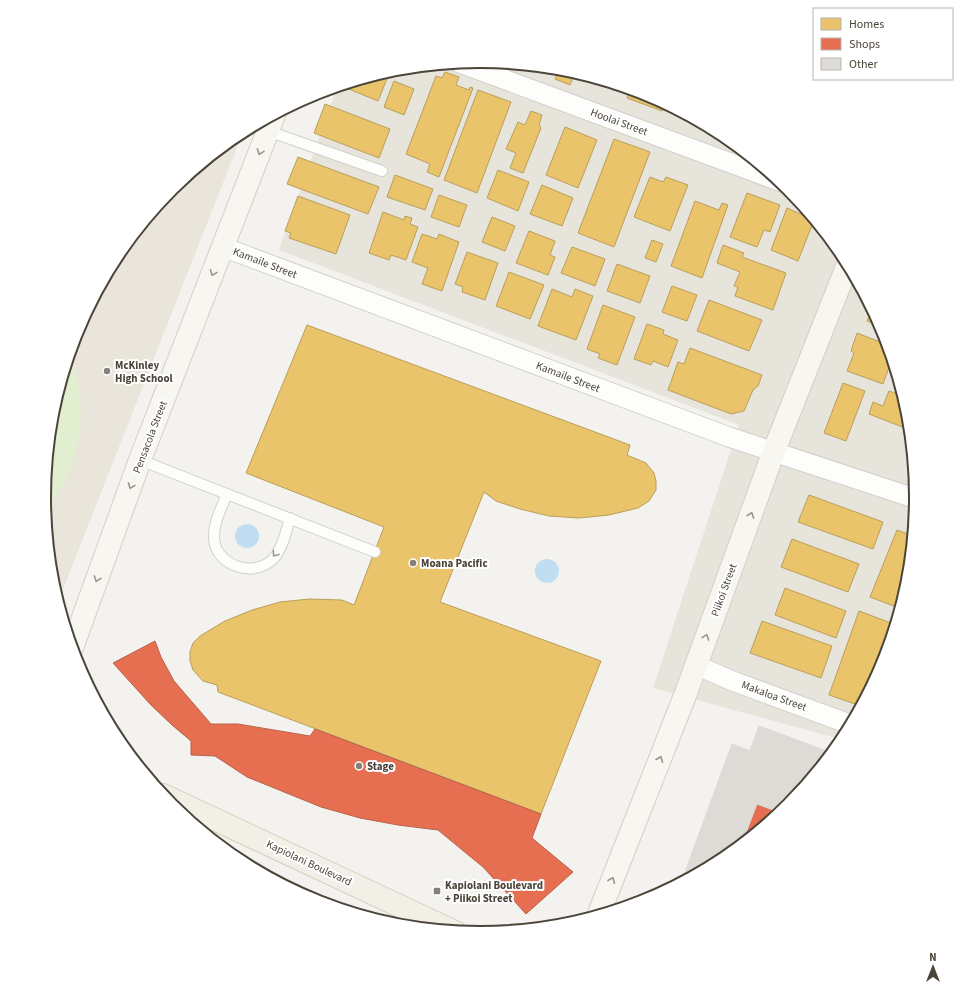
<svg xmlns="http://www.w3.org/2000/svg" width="961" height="995" viewBox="0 0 961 995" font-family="'Source Sans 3',sans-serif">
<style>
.residential{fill:#e7e4dc}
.education{fill:#eae5da}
.green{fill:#e1eecf}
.water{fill:#c0ddf1}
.homes{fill:#e9c46a;stroke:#ba9e5b}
.shops{fill:#e76f51;stroke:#b8624a}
.building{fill:#dedbd6;stroke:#dcd9d4}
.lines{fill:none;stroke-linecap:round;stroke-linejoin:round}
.service-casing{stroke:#d2d0cb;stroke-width:12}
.minor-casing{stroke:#d2d0cb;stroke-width:21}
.secondary-casing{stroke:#d3cfc5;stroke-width:24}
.primary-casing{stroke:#d6cebb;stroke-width:24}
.service{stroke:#fdfdfc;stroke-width:10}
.minor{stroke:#fdfdfc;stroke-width:19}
.secondary{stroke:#f7f6f1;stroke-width:22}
.primary{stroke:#f2efe6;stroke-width:22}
.oneway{stroke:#98948c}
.oneway2{stroke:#9b9791}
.poi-dot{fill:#868178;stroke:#fff;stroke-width:1.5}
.labels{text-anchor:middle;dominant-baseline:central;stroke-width:4;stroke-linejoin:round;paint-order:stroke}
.street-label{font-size:11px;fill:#4b4439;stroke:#fff}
.poi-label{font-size:11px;font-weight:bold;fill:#4b4439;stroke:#fff;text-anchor:start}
.rim{fill:none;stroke:#4b4439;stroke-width:2}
</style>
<rect width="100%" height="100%" fill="#f4f2ee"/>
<!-- residential -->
<polygon class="residential" points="481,61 566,69 648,94 723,135 789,189 844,255 884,331 909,413 917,498 909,583 884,665 843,740 653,688 739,425 279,250 337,87 396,69"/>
<!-- education -->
<polygon class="education" points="243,132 58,602 52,582 44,497 52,412 77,330 118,255 172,189 238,134"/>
<!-- green -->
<path class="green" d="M70 355C90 406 83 469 45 509L44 497 52 412Z"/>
<!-- water -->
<g class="water">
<circle cx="247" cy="536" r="12"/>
<circle cx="547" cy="571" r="12"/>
</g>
<!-- homes -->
<g class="homes">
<polygon points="554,68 566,69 575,72 570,85 555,79 559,70"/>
<polygon points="390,71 378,101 341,86"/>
<polygon points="445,72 459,77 456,85 469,90 470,87 473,88 439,177 427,172 430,164 406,154 436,76 442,78"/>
<polygon points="394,81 414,89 404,115 384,107"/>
<polygon points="630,89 648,94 665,104 662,111 627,98"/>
<polygon points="478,90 511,102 477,193 444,180"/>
<polygon points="325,104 390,129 379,158 314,133"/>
<polygon points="676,109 705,125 674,114"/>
<polygon points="531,111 542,115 539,125 541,128 523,173 510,168 516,153 506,149 518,122 525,125"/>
<polygon points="565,127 597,140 578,188 546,175"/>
<polygon points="614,139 650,152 614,247 578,233"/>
<polygon points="298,157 379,187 368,214 287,184"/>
<polygon points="498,170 529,182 518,211 487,198"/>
<polygon points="395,175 433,189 425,210 387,197"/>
<polygon points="650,177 663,182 666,177 688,185 670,231 634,217"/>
<polygon points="542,185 573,198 562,226 530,214"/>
<polygon points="747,193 780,205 770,232 764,230 757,247 730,237"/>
<polygon points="439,195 467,205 459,227 431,217"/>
<polygon points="298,196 350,215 336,254 289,238 291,233 285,231"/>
<polygon points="695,201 719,210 722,203 728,205 702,278 671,266"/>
<polygon points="787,208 814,220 798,261 771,250"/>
<polygon points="383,212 404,220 405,216 412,218 410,224 418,227 406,260 391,255 389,260 369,253"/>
<polygon points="492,217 515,226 505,251 482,242"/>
<polygon points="529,231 555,241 550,255 555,257 548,275 516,263"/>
<polygon points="422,234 437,239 439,234 459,242 442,291 422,284 428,268 412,262"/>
<polygon points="652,240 663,244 656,262 645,258"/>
<polygon points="723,245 744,253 742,257 786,273 773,310 735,296 738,287 734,286 740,272 717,263"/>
<polygon points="572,247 605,259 595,286 561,273"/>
<polygon points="467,252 498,263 485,300 462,292 463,287 455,284"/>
<polygon points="617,264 650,276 640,303 607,291"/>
<polygon points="509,272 544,285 530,319 496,306"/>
<polygon points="672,286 697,295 687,321 662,312"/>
<polygon points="552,289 572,297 575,289 593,296 576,340 538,326"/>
<polygon points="709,300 762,320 749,351 697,331"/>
<polygon points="603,305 635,317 617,365 598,358 600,354 587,349"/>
<polygon points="872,308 882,327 867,321"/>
<polygon points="647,324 664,330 663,334 678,340 668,367 653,361 651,365 634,359"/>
<polygon points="307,325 630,445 627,455 646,463 654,473 656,481 656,490 649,501 638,508 609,515 579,518 549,516 520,509 496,501 484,492 440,602 601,661 541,814 218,692 217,685 203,681 193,670 190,661 190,652 193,643 200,636 225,621 252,610 280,602 309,599 342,600 354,605 384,527 246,473"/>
<polygon points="857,333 888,345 892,359 883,384 847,371 854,353 851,351"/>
<polygon points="690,348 762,375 758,386 753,390 744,411 731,414 668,390 678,362 684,364"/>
<polygon points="899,379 901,389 896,387"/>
<polygon points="843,383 865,391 846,441 824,433"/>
<polygon points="889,391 904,396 909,413 910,430 869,414 873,402 883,406"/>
<polygon points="809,495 883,522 873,549 798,522"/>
<polygon points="897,530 913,536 909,583 899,608 870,597"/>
<polygon points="792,539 859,564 848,592 781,567"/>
<polygon points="785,588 846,611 836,638 775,615"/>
<polygon points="859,611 891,623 861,706 829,695"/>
<polygon points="762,621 832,646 821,678 750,653"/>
</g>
<!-- shops -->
<g class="shops">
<polygon points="155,641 161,657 174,681 211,724 238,724 310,736 315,729 541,814 532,838 573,872 526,914 483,867 438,830 398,825 360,818 321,807 247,777 215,756 191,755 191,741 172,725 150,704 113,663"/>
<polygon points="757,804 781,813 741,846"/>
</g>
<!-- building -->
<polygon class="building" points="759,726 832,753 789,806 781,813 757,804 741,846 723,861 681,883 732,744 750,751"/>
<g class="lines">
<defs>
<g id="service">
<polyline points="268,131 382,171"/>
<polyline points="140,460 375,552"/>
<path d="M227 494C222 507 213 523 214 538 215 566 255 579 274 558 283 548 286 531 290 518"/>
</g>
<g id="minor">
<polyline points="460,63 779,181"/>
<polyline points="223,247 729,437 917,499"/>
<polyline points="696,665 730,680 852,725"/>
</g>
<g id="secondary">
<polyline points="72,648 140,460 274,115"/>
<polyline points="598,916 686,693 774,451 848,264"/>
</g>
<polyline id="primary" points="163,795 455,932"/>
</defs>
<!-- service casing -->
<use href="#service" class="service-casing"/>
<!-- minor casing -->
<use href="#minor" class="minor-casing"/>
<!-- secondary casing -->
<use href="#secondary" class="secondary-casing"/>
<!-- primary casing -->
<use href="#primary" class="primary-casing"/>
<!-- service -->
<use href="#service" class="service"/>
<!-- minor -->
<use href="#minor" class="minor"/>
<!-- secondary -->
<use href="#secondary" class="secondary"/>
<!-- primary -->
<use href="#primary" class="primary"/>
</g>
<!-- one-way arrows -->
<defs><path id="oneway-chevron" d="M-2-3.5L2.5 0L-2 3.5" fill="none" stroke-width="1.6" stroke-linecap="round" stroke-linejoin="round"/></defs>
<g class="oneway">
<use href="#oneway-chevron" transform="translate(260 152) rotate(111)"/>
<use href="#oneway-chevron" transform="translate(213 273) rotate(111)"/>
<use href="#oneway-chevron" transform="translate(131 486) rotate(110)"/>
<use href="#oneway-chevron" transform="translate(751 515) rotate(-70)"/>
<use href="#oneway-chevron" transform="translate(97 579) rotate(110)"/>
<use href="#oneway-chevron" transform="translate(706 637) rotate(-70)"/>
<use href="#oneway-chevron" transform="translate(660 759) rotate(-68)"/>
<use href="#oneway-chevron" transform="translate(612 880) rotate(-68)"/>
</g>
<use class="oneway2" href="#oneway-chevron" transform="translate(275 554) rotate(126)"/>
<!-- markers -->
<g class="poi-dot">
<circle cx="107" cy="371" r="4"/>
<circle cx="413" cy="563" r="4"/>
<circle cx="359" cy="766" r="4"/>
<rect x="433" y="887" width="8" height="8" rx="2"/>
</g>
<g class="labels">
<!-- street labels -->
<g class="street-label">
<text transform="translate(619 122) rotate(20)">Hoolai Street</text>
<text transform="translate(265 263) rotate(21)">Kamaile Street</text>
<text transform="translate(568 377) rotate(21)">Kamaile Street</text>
<text transform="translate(150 437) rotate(-69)">Pensacola Street</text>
<text transform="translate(724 590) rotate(-70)">Piikoi Street</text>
<text transform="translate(774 696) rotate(20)">Makaloa Street</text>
<text transform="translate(309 863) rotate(25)">Kapiolani Boulevard</text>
</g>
<!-- poi labels -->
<g class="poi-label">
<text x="115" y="365">McKinley<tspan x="115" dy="13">High School</tspan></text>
<text x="421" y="563">Moana Pacific</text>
<text x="367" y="766">Stage</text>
<text x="445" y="885">Kapiolani Boulevard<tspan x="445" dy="13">+ Piikoi Street</tspan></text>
</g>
</g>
<!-- crop -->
<path d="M0 0H961V995H0ZM51 497a429 429 0 1 1 858 0a429 429 0 1 1-858 0Z" fill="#fff" fill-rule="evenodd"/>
<path class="rim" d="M51 497a429 429 0 1 1 858 0a429 429 0 1 1-858 0Z"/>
<!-- legend -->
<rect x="813" y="8" width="140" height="72" fill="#ffffff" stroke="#b7b4b0"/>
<rect x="821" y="18" width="20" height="12" fill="#e9c46a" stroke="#b7b4b0"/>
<text x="849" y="28" font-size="12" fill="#4b4439">Homes</text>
<rect x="821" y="38" width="20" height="12" fill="#e76f51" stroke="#b7b4b0"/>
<text x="849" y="48" font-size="12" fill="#4b4439">Shops</text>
<rect x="821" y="58" width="20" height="12" fill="#dedbd6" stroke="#b7b4b0"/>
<text x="849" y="68" font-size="12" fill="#4b4439">Other</text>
<!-- north arrow -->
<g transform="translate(933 967)" stroke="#ffffff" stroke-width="3" paint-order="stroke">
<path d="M0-3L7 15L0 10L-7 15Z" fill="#4b4439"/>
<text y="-6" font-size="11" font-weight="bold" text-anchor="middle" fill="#4b4439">N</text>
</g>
</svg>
